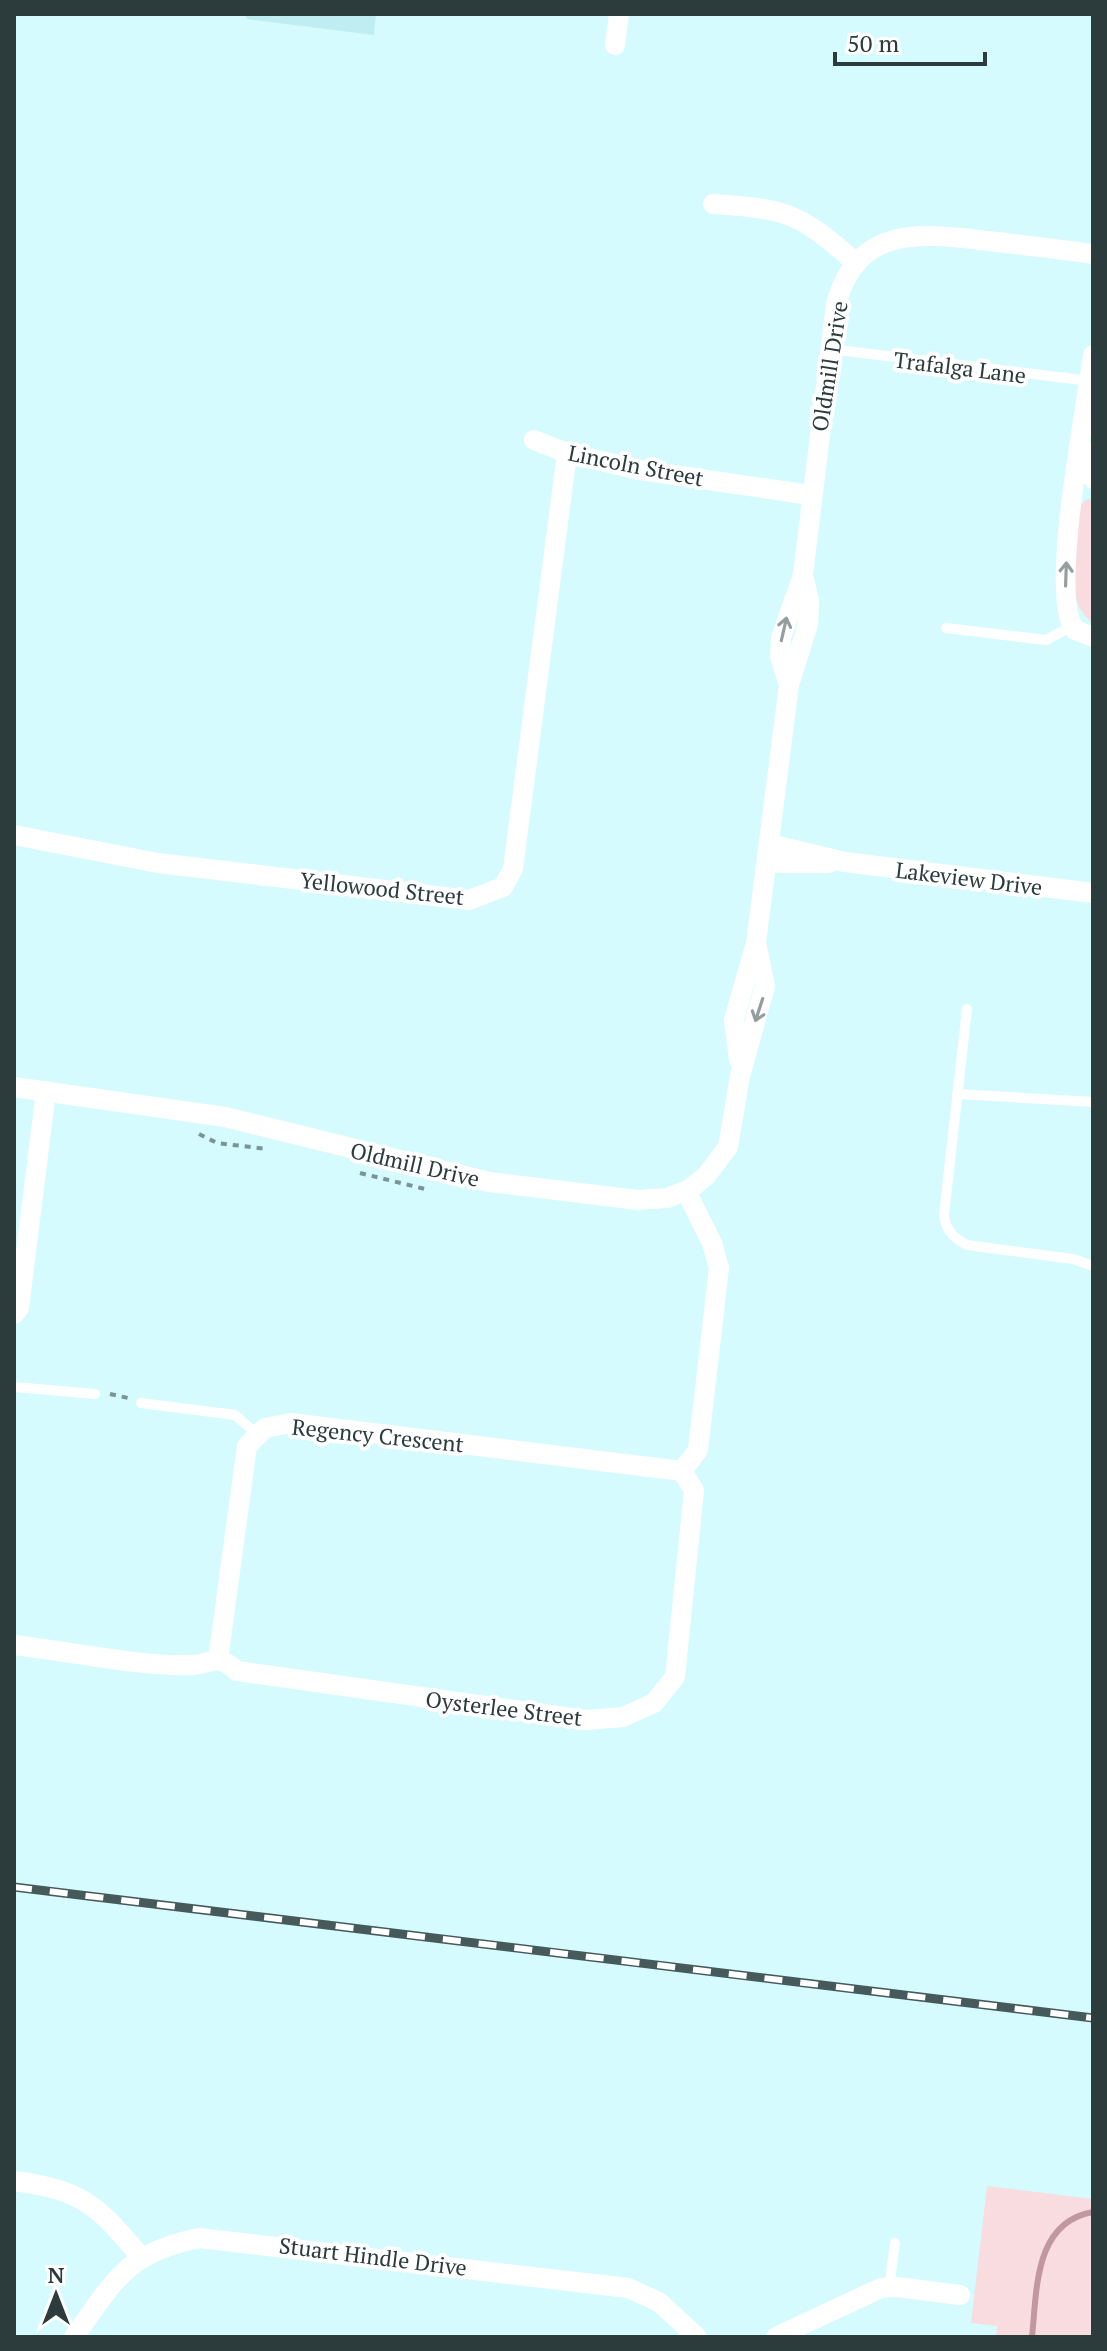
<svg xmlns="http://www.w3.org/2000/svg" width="1107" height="2351" viewBox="0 0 1107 2351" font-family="'PT Serif',serif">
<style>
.built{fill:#bfedf1}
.green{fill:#f9dce0}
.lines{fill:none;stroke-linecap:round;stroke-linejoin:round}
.stream{stroke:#c0989e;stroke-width:6}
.path{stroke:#7a9495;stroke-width:4;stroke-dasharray:6 6;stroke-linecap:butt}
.service{stroke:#fff;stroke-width:10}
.minor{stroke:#fff;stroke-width:20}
.rail-casing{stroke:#475a5b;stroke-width:9}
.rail{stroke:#fff;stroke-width:6;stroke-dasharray:18;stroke-linecap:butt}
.oneway{stroke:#969d9e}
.labels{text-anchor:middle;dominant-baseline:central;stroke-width:8;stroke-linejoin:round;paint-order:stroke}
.street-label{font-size:22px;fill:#2c3b3c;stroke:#fff}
</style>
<rect width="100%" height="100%" fill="#d5fbfe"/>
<!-- built -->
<polygon class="built" points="245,14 376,14 374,35 247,19"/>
<!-- green -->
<g class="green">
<path d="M1089 498 1093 504V623C1060 600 1077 539 1080 505Z"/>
<polygon points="987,2186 1093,2199 1091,2337 996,2337 997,2326 971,2323"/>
</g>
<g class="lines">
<!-- stream -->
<path class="stream" d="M1032 2337C1037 2290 1034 2222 1093 2212"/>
<!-- path -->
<g class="path">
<polyline points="199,1134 217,1143 267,1149"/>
<polyline points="360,1173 425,1189"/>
<polyline points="110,1394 128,1398"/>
</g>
<!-- service -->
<g class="service">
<polyline points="830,349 1090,381"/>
<polyline points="946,628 1046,640 1072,626"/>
<path d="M967 1009 944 1215C946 1230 953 1238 967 1245L1073 1259 1093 1266"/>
<polyline points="957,1094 1093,1102"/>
<polyline points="14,1387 95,1394"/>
<polyline points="141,1403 235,1415 258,1435"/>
<polyline points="889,2287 895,2243"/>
</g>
<!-- minor -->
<g class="minor">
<polyline points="615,45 619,14"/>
<path d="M713 204C789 209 799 213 856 263"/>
<path d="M1093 355C1087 406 1048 597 1075 630L1093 637"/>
<polyline points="534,440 567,453 640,470 810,495"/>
<polyline points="1083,448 1093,479"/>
<path d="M789 685 780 656 781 638 803 575 836 304C858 224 922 233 988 241 1023 245 1058 249 1093 254"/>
<polyline points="14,835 158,863 469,900 503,887 513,869 567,453"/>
<polyline points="770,844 845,862 1093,893"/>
<polyline points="767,863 829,863"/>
<polyline points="739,1060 734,1020 756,943 789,685 808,624 809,600 803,575"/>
<polyline points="14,1087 225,1117 489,1182 638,1200 667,1198 690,1189 706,1176 728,1147 740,1076 765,986 756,943"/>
<polyline points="14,1314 19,1308 46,1091"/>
<path d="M14 1645C67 1651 141 1667 192 1665 214 1664 216 1652 237 1671L586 1720 623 1717 654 1703 675 1677 694 1490 682 1471 698 1450 719 1268 712 1243 686 1191"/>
<polyline points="218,1660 247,1446 265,1428 291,1423 682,1471"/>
<path d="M14 2181C83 2190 97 2205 141 2257"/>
<path d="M74 2337C115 2280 126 2253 199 2238L628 2288 659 2302 697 2337"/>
<polyline points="776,2337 881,2288 897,2287 960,2295"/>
</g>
<defs>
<polyline id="rail" points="14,1887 1093,2018"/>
</defs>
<!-- rail casing -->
<use href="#rail" class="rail-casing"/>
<!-- rail -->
<use href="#rail" class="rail"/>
</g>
<!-- one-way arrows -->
<defs><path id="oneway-shaft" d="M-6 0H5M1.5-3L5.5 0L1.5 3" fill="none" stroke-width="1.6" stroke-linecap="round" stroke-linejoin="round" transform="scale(2)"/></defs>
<g class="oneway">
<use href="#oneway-shaft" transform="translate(1066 574) rotate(-88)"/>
<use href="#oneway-shaft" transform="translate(784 629) rotate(-77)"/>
<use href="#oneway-shaft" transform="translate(759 1010) rotate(108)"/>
</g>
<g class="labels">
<!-- street labels -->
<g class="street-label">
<text transform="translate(829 366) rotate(-81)">Oldmill Drive</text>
<text transform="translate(960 367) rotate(7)">Trafalga Lane</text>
<text transform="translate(636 465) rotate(11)">Lincoln Street</text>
<text transform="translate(969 878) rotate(7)">Lakeview Drive</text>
<text transform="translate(382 888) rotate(6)">Yellowood Street</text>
<text transform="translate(415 1164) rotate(13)">Oldmill Drive</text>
<text transform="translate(378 1435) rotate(6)">Regency Crescent</text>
<text transform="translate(504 1708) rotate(7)">Oysterlee Street</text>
<text transform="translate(373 2256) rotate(7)">Stuart Hindle Drive</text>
</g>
</g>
<!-- border -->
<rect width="1107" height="2351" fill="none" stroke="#2c3b3c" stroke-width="32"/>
<!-- north arrow -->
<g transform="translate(56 2295)" stroke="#ffffff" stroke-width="6" paint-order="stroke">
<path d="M0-6L14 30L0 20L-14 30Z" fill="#2c3b3c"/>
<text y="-12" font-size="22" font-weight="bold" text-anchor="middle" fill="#2c3b3c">N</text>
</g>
<!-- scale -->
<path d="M835 52v12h150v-12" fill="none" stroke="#2c3b3c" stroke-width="4"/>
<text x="847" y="52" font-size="24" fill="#2c3b3c" stroke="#ffffff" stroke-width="6" paint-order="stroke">50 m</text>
</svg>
